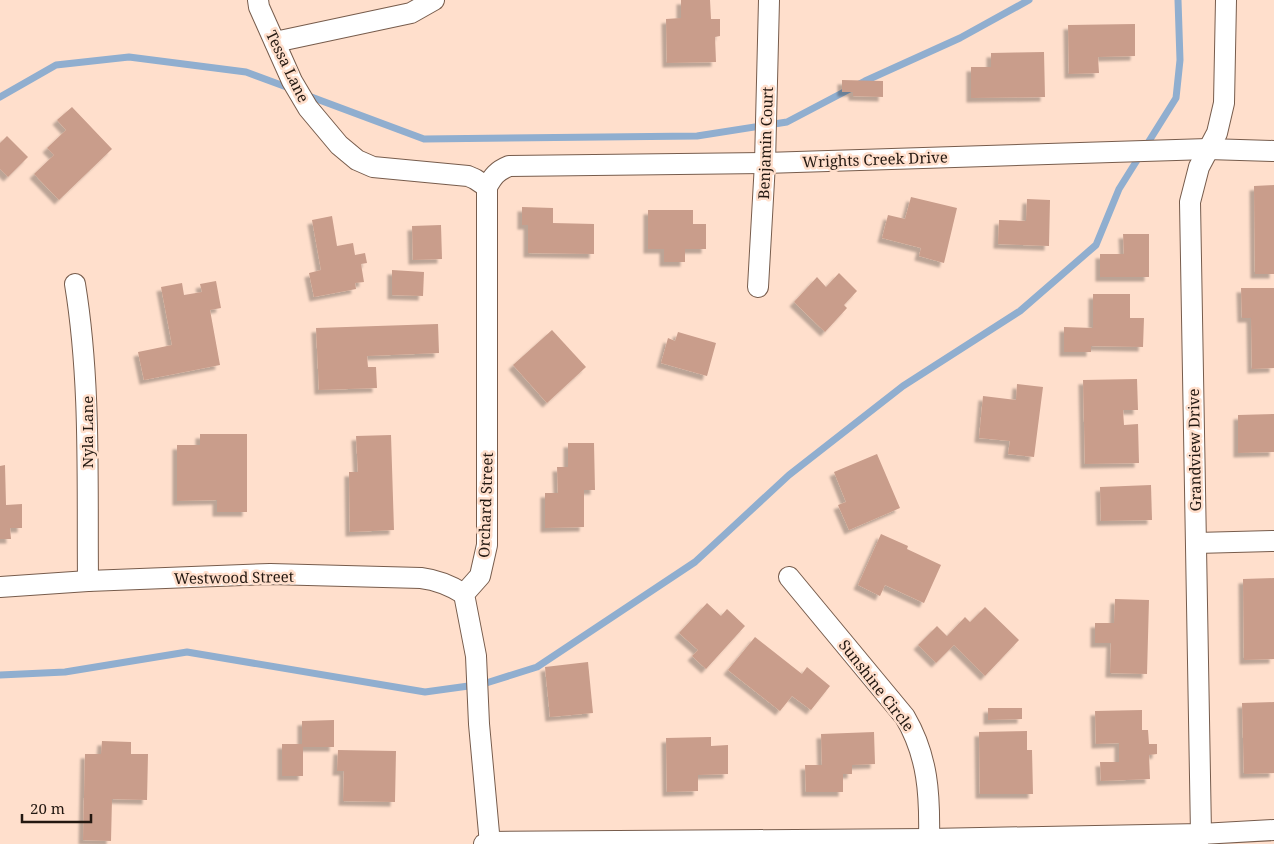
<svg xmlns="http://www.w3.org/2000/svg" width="1274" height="844" viewBox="0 0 1274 844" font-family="'Noto Serif',serif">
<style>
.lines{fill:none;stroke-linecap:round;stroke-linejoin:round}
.stream{stroke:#90aecf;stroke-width:7}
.building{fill:#c99d8b;filter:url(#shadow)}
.minor-casing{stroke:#775c4c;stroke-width:22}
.minor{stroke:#fff;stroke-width:20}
.labels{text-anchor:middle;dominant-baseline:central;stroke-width:5;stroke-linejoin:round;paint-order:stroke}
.street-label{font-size:15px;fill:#231811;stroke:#ffdfcc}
</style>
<defs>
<filter id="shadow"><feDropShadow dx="-4.5" dy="4.5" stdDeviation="1" flood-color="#0004"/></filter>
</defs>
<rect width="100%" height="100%" fill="#ffdfcc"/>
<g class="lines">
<!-- stream -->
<g class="stream">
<polyline points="306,95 424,139 697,136 787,122 865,81 960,38 1029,0"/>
<polyline points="0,97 56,65 129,57 246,72 292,89"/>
<polyline points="0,675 65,672 187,652 425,692 483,684 537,667 695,562 789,475 903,386 1020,311 1096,245 1119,189 1176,98 1180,60 1178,0"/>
</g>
</g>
<!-- building -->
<g class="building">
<polygon points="681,0 710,0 711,19 720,19 720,36 715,37 716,62 667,63 666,19 681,18"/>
<polygon points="1135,24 1135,56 1098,57 1099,73 1069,74 1068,25"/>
<polygon points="1044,52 1045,97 971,98 971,67 991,67 991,53"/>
<polygon points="842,80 883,81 883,97 853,96 853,92 842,92"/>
<polygon points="72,107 112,149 59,200 34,174 54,155 47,148 66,130 57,120"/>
<polygon points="7,136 28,157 8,177 0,169 0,143"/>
<polygon points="1274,185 1274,274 1255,274 1254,186"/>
<polygon points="911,197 957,208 944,263 919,256 921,248 882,238 888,215 905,219"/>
<polygon points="1027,199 1050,200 1049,246 998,244 999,220 1026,221"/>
<polygon points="522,207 553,208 553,223 594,224 594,254 528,253 528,225 522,225"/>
<polygon points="648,210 693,210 693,224 706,224 706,249 685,249 685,262 664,262 664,249 648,249"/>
<polygon points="332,216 337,246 353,243 355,255 365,253 367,263 361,264 364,282 355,283 356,289 314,297 309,273 321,270 312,220"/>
<polygon points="441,225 442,259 413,260 412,226"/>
<polygon points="1123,234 1149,234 1149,277 1100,277 1100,254 1124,254"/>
<polygon points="392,270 424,272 423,296 392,295"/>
<polygon points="839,273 857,291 844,305 847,308 825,332 794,302 817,277 826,287"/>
<polygon points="216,281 221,308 210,310 220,365 144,380 138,352 172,345 161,287 182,283 184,295 202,292 200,284"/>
<polygon points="1241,288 1274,288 1274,368 1252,369 1251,318 1242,318"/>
<polygon points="1093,294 1130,294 1130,318 1144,318 1143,347 1091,346 1091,352 1064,352 1064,327 1093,328"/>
<polygon points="438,324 439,353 367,356 368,367 376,367 377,388 319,390 316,328"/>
<polygon points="552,330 586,367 547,403 513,365"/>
<polygon points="678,332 716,343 707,376 661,363 668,338 675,341"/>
<polygon points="1137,379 1138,410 1123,410 1124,425 1138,424 1139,463 1085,464 1083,380"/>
<polygon points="1017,384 1043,387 1034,457 1008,454 1010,441 979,438 983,396 1016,400"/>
<polygon points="1274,414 1274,452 1238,453 1238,415"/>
<polygon points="200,434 247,434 247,512 217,512 217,500 177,501 177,445 200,445"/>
<polygon points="391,435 394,530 350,532 349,472 358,472 356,436"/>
<polygon points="568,443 594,443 595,490 584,490 584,527 545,528 545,493 558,493 557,467 568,467"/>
<polygon points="877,454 900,508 849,530 838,505 846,502 834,472"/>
<polygon points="5,465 6,505 22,504 22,528 10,528 11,539 0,539 0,466"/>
<polygon points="1151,485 1152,520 1101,521 1100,487"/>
<polygon points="881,534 908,546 907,549 941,565 924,603 885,585 880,596 858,585"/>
<polygon points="1274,578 1274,659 1244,660 1243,579"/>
<polygon points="1115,599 1149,600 1147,674 1110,673 1111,643 1095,643 1095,623 1114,623"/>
<polygon points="707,603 721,616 727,609 745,626 706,669 692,656 698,650 679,633"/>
<polygon points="985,607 1019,640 985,676 954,645 936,663 918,645 937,626 947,636 965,617 970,622"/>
<polygon points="755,637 802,674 807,667 830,686 811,710 792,696 780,711 728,670"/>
<polygon points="588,662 593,713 550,717 545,667"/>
<polygon points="1274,702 1274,773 1244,774 1242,703"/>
<polygon points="988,708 1022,708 1022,719 988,720"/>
<polygon points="1142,710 1142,730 1148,730 1149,744 1157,744 1157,754 1149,755 1150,779 1101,781 1100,762 1119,762 1119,743 1096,744 1095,711"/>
<polygon points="334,720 334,747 303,747 303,776 282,776 282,744 302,744 302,721"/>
<polygon points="1027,731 1027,750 1032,750 1033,794 980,794 979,732"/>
<polygon points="874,732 875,764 852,765 852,774 843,774 843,792 806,792 805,765 822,765 821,734"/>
<polygon points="711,737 711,746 728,745 728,774 698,775 698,791 667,792 666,738"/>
<polygon points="102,741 131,742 131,754 148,754 147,800 112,799 111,841 83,840 85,754 101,754"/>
<polygon points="338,750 396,751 395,802 343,801 344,771 337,771"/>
</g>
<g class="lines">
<defs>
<g id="minor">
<polyline points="258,0 259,7 292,81 308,108 339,145 357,160 373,167 468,176 475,179 487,187"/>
<polyline points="275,42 411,13 434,0"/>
<path d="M75 284C91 382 87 482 88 581"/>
<polyline points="758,287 765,163 769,0"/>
<polyline points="1196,543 1274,541"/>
<path d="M789 577 905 717C928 756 930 795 929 839"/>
<path d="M0 587 88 581 270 574 421 578C437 580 450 585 464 594"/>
<polyline points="484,844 489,842 929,839 1201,834 1274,830"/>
<path d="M490 844 479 724 476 656 464 594 480 576 487 545V187C493 176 497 171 509 166L765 163 1208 149 1274 151"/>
<polyline points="1197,844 1201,834 1190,202 1199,167 1217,133 1224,103 1226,0"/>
</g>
</defs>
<!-- minor casing -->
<use href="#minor" class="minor-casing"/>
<!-- minor -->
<use href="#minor" class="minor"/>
</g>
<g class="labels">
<!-- street labels -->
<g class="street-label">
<text transform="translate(288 66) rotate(64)">Tessa Lane</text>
<text transform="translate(765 143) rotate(-88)">Benjamin Court</text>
<text transform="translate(875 159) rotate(-2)">Wrights Creek Drive</text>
<text transform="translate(87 432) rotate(-90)">Nyla Lane</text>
<text transform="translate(1194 450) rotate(-91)">Grandview Drive</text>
<text transform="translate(485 505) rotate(-88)">Orchard Street</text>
<text transform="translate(234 577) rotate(-1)">Westwood Street</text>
<text transform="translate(877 685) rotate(52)">Sunshine Circle</text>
</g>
</g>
<!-- scale -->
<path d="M22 814v8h69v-8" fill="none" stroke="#231811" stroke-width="2.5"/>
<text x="30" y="814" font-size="15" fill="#231811" stroke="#ffdfcc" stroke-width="4" paint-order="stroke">20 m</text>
</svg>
